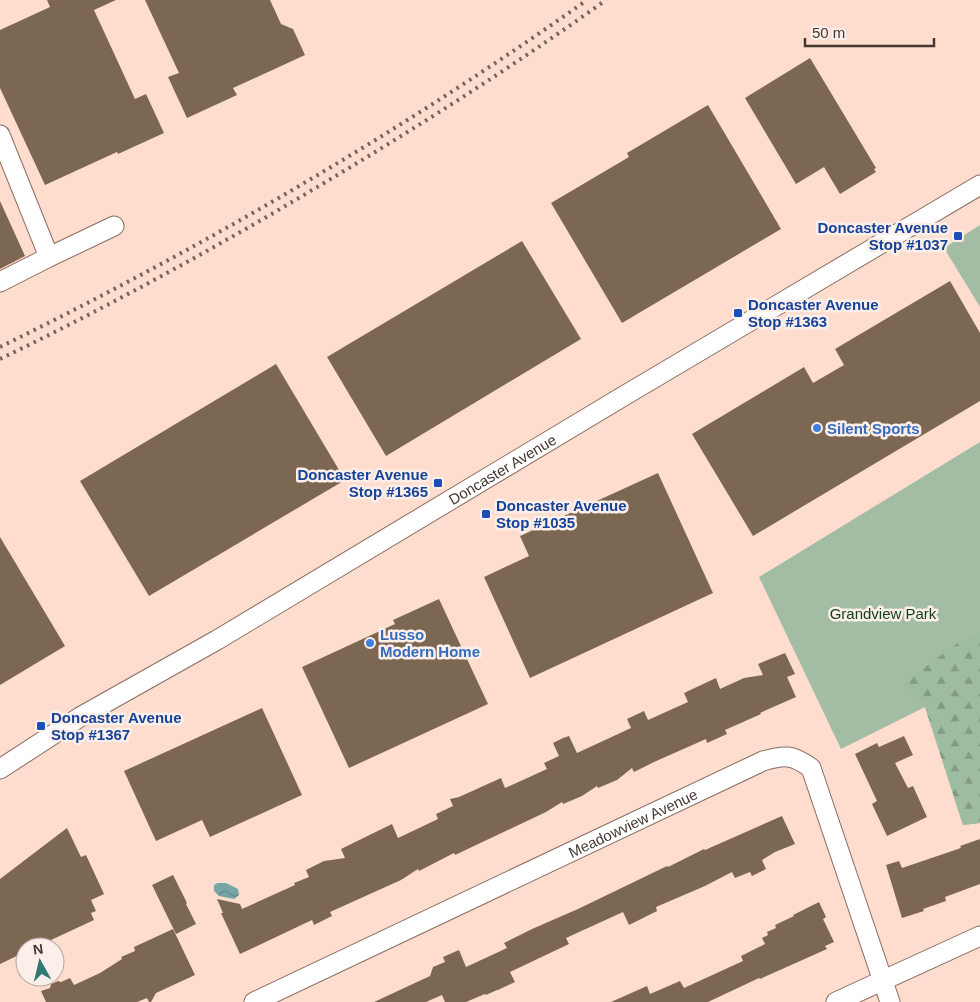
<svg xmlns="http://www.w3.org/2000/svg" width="980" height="1002" viewBox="0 0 980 1002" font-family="Arial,sans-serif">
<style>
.green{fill:#a2bda4}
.forest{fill:url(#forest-firs)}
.water{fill:url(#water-waves)}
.building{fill:#7c6852}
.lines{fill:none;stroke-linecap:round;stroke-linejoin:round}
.minor-casing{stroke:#886c5f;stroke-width:21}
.minor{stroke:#fff;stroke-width:19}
.rail{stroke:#77645c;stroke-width:4;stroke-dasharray:2.5 5;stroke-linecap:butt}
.transit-dot{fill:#1a4fb4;stroke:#fcefe9;stroke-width:2}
.shop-dot{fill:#3f7fe0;stroke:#fcefe9;stroke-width:2}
.labels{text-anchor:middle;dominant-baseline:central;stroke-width:5;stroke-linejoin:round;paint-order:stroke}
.transit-label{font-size:15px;font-weight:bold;fill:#164399;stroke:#fcefe9;text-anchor:start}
.shop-label{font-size:15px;font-weight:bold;fill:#366cbe;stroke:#fcefe9;text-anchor:start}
.street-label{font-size:15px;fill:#453832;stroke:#fcefe9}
.park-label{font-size:15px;fill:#12401b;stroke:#fcefe9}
</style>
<defs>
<pattern id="forest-firs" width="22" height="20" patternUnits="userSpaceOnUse" patternTransform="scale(1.25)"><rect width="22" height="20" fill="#9ebca0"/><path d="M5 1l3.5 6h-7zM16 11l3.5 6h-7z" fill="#839a83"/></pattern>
<pattern id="water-waves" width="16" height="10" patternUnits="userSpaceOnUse" patternTransform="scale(1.25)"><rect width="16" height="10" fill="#76a5a7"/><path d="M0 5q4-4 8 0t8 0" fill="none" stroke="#638789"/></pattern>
</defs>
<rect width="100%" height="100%" fill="#feddce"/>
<!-- green -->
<g class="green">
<polygon points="980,225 980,307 944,248"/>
<polygon points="980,442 980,823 963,825 925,707 841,749 759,577"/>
</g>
<!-- forest -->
<polygon class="forest" points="980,631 980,823 963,825 925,707 902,684 959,642"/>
<!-- water -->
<polygon class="water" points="218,883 226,883 238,889 239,895 234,899 219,896 214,891 214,885"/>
<!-- building -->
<g class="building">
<polygon points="47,0 116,0 94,10 135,99 146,94 164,133 118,154 117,152 45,185 0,88 0,30 50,7"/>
<polygon points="145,0 270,0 281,24 293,29 305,55 233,88 237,95 187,118 168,77 179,73"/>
<polygon points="810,58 876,168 874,169 876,172 840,194 824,167 796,184 745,98"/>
<polygon points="708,105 781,229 622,323 551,203 629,157 627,153"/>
<polygon points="0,201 25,256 0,269"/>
<polygon points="522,241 581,339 386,456 327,357"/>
<polygon points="950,281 980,333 980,401 753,536 692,434 804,367 813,383 844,365 835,349"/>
<polygon points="276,364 345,480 149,596 80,481"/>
<polygon points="658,473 713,593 530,678 484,577 529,556 520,536"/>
<polygon points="0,537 65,646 0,685"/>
<polygon points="439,599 488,704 349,768 302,667 395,624 393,620"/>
<polygon points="785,653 795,674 787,677 796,697 760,713 761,714 725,730 727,734 707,743 706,739 654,762 634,772 632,768 617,780 598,788 597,786 582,796 563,804 562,802 546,812 455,855 454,853 419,871 418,869 401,880 330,912 332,916 314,925 312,920 240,954 221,913 223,913 217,899 240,904 242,909 295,885 294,883 309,877 306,870 324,861 345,858 341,849 392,824 398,838 438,819 436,814 453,806 450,799 459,797 501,778 505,788 547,769 544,763 559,756 553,743 563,738 569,736 577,753 631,728 627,719 644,711 648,720 688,702 684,693 716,678 720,689 744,678 763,675 758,664"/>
<polygon points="262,708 302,795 210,837 202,820 156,841 124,771"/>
<polygon points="904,736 913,755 895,763 908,788 913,786 927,817 887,836 872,804 877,801 855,754 877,743 879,747"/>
<polygon points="782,816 795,844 775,852 762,860 766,869 752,876 750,872 735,878 732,872 705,886 656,907 657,911 629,925 623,912 566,938 569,944 510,972 515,982 498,990 497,990 486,995 485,994 466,1002 445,1002 442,995 426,1002 374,1002 430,976 433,967 445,962 443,957 459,950 466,967 507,948 504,943 532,929 578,909 667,866 668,867 704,849 705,850"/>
<polygon points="67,828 81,857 86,855 104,894 91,900 96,911 91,913 94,920 36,947 25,947 25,952 0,964 0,879"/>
<polygon points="980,839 980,884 945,897 946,901 923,909 924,911 902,918 886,865 899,861 902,868 961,848 960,846"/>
<polygon points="173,875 187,903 186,904 196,924 176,934 152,885"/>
<polygon points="819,902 826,917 823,919 834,942 825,946 827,949 760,979 759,978 708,1002 611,1002 647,986 650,994 680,981 684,988 743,961 741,956 765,944 762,938 768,935 767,932 776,928 775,925 794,916 793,915"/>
<polygon points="173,929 195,975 156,993 151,1002 149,1002 147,998 137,1002 46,1002 41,991 50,988 51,984 58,981 61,982 70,978 74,985 100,973 122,959 121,957 135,951 134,947"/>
</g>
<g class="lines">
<defs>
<g id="minor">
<polyline points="0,135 49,257 0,282"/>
<polyline points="49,257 114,226"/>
<path id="s1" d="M0 769 80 717 217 640 622 397 980 185"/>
<path id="s2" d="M254 1002 763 761C784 755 792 754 811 768L890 1002"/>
<polyline points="836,1002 980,936"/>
</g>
</defs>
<!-- minor casing -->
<use href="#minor" class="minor-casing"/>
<!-- minor -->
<use href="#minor" class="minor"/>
<!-- rail -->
<g class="rail">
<path d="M0 347C204 247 402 131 587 0"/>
<path d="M0 359C114 304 226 242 334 177 427 121 518 63 606 0"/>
</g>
</g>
<!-- markers -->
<g class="transit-dot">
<rect x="953" y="231" width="10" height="10" rx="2.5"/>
<rect x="733" y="308" width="10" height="10" rx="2.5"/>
<rect x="433" y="478" width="10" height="10" rx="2.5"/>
<rect x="481" y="509" width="10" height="10" rx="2.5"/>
<rect x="36" y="721" width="10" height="10" rx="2.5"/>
</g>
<g class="shop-dot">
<circle cx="817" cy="428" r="5"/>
<circle cx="370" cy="643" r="5"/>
</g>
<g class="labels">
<!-- transit labels -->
<g class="transit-label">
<text x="948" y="227" text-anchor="end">Doncaster Avenue<tspan x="948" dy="17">Stop #1037</tspan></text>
<text x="748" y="304">Doncaster Avenue<tspan x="748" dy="17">Stop #1363</tspan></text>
<text x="428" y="474" text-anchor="end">Doncaster Avenue<tspan x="428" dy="17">Stop #1365</tspan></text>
<text x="496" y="505">Doncaster Avenue<tspan x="496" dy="17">Stop #1035</tspan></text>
<text x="51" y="717">Doncaster Avenue<tspan x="51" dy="17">Stop #1367</tspan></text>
</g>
<!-- shop labels -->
<g class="shop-label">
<text x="827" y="428">Silent Sports</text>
<text x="380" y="634">Lusso<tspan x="380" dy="17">Modern Home</tspan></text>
</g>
<!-- street labels -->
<g class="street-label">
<text stroke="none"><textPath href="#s1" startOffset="585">Doncaster Avenue</textPath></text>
<text stroke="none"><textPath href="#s2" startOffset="419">Meadowview Avenue</textPath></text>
</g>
<!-- park labels -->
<g class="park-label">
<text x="883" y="613">Grandview Park</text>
</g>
</g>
<!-- north arrow -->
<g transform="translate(40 962) rotate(352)"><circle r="24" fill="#fcefe9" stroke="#b3a6a0"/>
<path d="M0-4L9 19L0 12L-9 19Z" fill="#307872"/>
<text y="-8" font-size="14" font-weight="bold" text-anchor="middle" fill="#453832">N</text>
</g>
<!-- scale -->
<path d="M805 38v8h129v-8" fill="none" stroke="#453832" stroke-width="2.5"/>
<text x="812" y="38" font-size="15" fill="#453832" stroke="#fcefe9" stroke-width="4" paint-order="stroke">50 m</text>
</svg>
